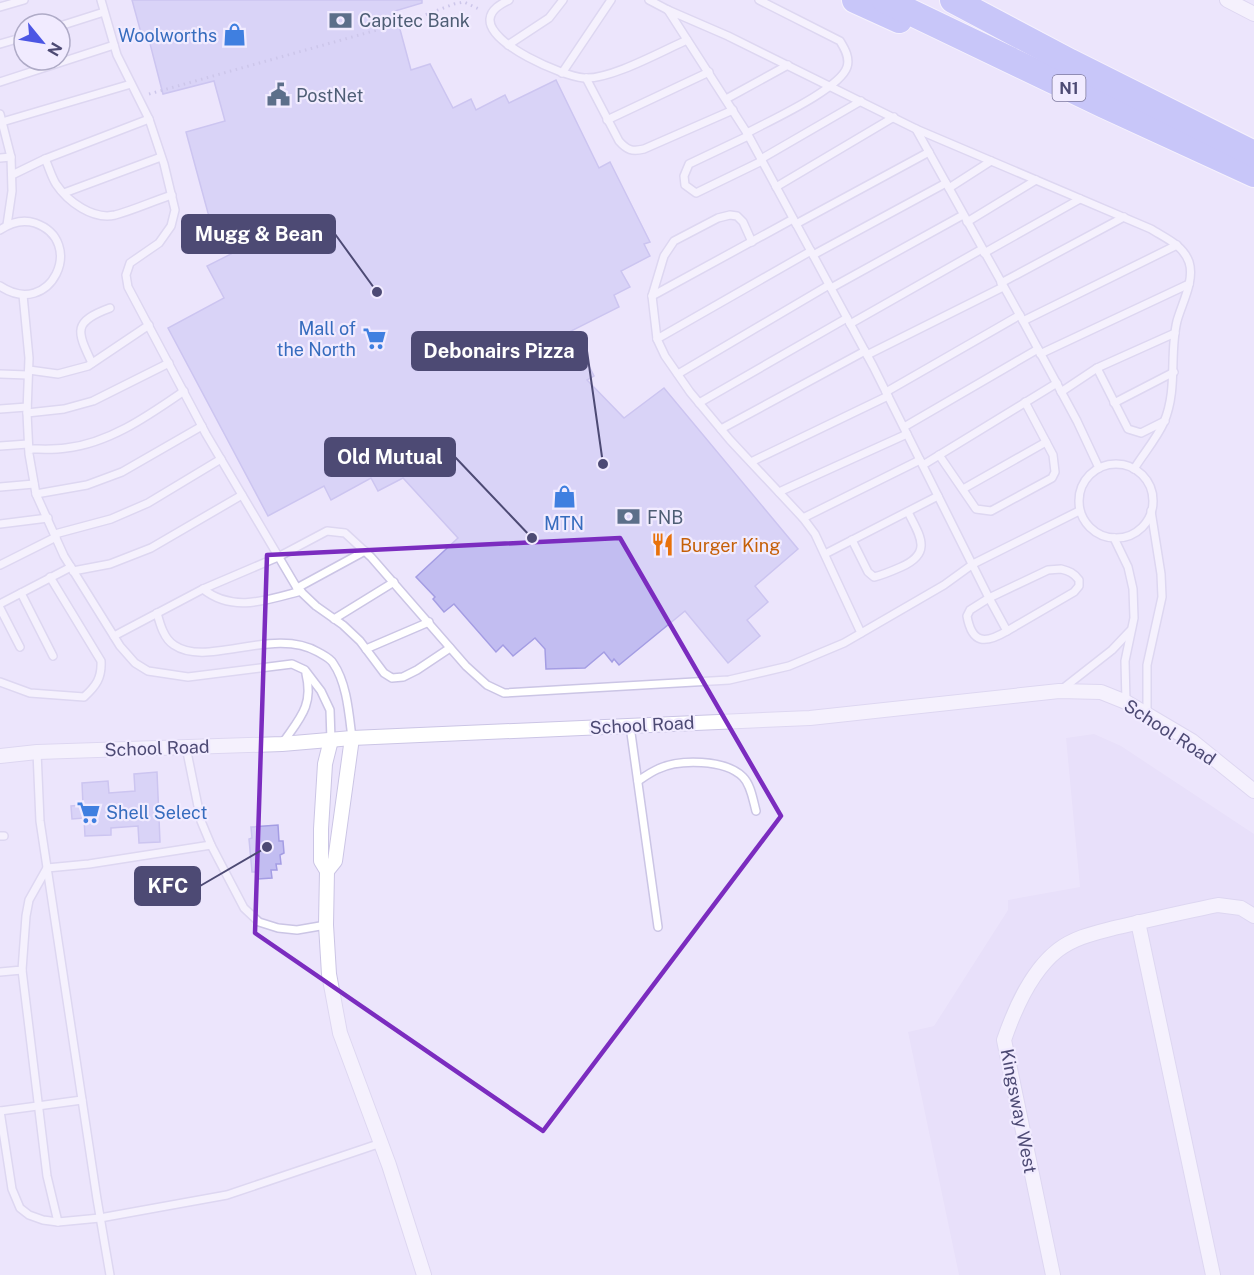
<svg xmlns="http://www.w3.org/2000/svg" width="1254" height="1275" viewBox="0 0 1254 1275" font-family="'Public Sans',sans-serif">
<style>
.residential{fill:#e2d9f8}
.building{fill:#c2bdf1;stroke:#a49de3;stroke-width:1.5}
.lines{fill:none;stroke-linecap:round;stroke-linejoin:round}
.service-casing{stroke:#cbc5e5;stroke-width:10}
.minor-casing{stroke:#cbc5e5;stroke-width:16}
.motorway-casing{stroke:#fff;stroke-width:28}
.path{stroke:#a5a0d6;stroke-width:3;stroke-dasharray:1.5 4.5;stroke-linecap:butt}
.service{stroke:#fff;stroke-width:7}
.minor{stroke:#fff;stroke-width:14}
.motorway{stroke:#9c9ff5;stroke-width:26}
.marked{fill:none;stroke:#7b2cbf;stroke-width:4.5;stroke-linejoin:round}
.labels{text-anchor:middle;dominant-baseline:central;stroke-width:4.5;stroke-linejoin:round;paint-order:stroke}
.shield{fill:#f1ebff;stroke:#7e7a9e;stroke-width:1.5}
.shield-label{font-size:16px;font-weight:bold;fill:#4d4a74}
.service-label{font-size:18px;fill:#4e5e75;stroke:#f1ebff;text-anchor:start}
.shop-label{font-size:18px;fill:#366cbe;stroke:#f1ebff;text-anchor:end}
.food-label{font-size:18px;fill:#c56008;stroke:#f1ebff;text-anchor:start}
.street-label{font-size:18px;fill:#4d4a74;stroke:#f1ebff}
.leader{fill:none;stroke:#4d4a74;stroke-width:2}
.callout-dot{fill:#4d4a74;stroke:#f1ebff;stroke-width:2}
.callout{fill:#4d4a74;stroke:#4d4a74;stroke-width:2}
.callout-label{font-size:20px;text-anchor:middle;font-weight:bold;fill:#fff}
</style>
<rect width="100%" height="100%" fill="#ece5fc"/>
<!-- residential -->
<polygon class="residential" points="1094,734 1121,746 1254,834 1254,1275 959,1275 908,1032 934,1026 1008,910 1008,900 1080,887 1066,738"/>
<!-- building -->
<g class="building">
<polygon points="132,0 422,0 422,3 395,11 411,70 430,64 453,108 471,99 476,110 505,95 509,103 556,80 599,168 610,162 650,242 644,244 650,256 621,271 630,287 614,295 619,307 571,331 594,376 587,380 624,418 664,388 798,549 755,586 768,602 747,620 760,636 728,663 685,611 619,665 614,659 612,662 604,652 585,668 546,669 545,649 535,638 513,656 503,645 496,652 454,604 444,612 433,599 435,597 416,577 458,538 403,478 378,491 371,478 331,500 324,486 268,516 168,328 224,298 207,266 231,254 208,213 186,132 225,121 214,81 163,94 147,32 141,33"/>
<polygon points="157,772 160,842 139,843 138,826 111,828 111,835 85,836 84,818 72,819 71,806 83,805 82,783 108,781 109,793 135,791 134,774"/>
<polygon points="278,825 279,841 283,841 284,853 280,855 281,864 276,864 277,870 271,870 272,878 258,879 258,872 252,872 249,839 252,838 251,827"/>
</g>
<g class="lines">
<defs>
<g id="service">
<polyline points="101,0 117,55 149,119 164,164 175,210 171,226 159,243 130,263 126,275 128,287 206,434 297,588 316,606 343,625 360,641 384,673 392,678 403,677 417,670 450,648"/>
<path d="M509 0C501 4 491 9 490 19 488 44 562 76 584 78 610 80 662 51 687 40"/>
<path d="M649 0 668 10 747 133 873 366 989 598 970 610 967 616C972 644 985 644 1007 631"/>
<polyline points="0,7 24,0"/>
<polyline points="668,10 728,36 916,129 1023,321 1077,421 1099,468"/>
<polyline points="60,26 104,12"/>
<polyline points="0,44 24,37"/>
<polyline points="508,45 549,18 563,0"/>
<polyline points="562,73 611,0"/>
<path d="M586 78 619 141C627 150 632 152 644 149L733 110"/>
<polyline points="0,82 114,45"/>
<polyline points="726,99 788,65"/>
<polyline points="0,114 11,157 12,191 7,225"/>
<polyline points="607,120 709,72"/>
<polyline points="2,122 131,84"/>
<path d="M916 129 1151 229C1165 238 1183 245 1189 262 1195 280 1182 303 1177 321 1169 354 1178 389 1164 422 1157 438 1144 453 1134 469"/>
<path d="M747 133C769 121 840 89 847 67 850 58 845 49 840 41L759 0"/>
<polyline points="748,136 689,164 684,176 685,185 696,193 762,161"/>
<polyline points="0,158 11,157"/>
<path d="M45 159C49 167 51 176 56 184 68 202 93 220 115 215 134 210 153 201 172 195"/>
<polyline points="761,159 861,101"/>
<polyline points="12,175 45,159 149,119"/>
<polyline points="776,187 894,117"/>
<polyline points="949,188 991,161"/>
<polyline points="64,193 161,157"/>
<polyline points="967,222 1036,180"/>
<polyline points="796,224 929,152"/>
<path d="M0 230C10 223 22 219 35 223 87 241 51 320 0 286"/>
<polyline points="752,242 743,222 737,216 730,215 718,218 674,241 664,256 652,296 657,339 665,356 690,392 730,440 803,518 815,534 861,633"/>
<polyline points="984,253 1080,199"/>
<polyline points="813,255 946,183"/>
<polyline points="1001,283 1124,217"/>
<polyline points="831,288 963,215"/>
<polyline points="23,295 29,358 27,413 29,454 36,494 64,556 120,646 135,663 148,671 188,677 292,664 305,670 321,691 330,710 331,740"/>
<polyline points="652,296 793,219"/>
<polyline points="1023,321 1177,245"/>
<polyline points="850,324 982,249"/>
<polyline points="657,339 811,251"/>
<polyline points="1040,354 1189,284"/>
<polyline points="867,355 1003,287"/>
<path d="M92 363C77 331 72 322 110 308"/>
<polyline points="1097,368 1128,429 1141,433 1165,421"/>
<polyline points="29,370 58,374 88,366 149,325"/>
<polyline points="0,374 28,375"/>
<polyline points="678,374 829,285"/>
<polyline points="886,392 1020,315"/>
<polyline points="1061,392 1097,368 1175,333"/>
<polyline points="699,403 847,318"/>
<polyline points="1114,403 1174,372"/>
<polyline points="0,409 27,407"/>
<polyline points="27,413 64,409 93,401 169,363"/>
<polyline points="904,427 1038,349"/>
<polyline points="721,429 865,351"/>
<polyline points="0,446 28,444"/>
<path d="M29 449C41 449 54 450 66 448 110 443 149 415 184 391"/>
<polyline points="939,455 976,509 991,511 1052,478 1055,472 1053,455 1025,402"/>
<polyline points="751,462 888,396"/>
<circle cx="1116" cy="501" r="37"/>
<polyline points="923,465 1057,383"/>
<polyline points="0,487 34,484"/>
<polyline points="963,489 1046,442"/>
<polyline points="779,492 907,434"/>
<polyline points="36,494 87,485 122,472 202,426"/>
<polyline points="803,518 920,460"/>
<polyline points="0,524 48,518"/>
<polyline points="55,534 111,519 148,503 221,459"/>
<polyline points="1114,538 1128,567 1133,589 1134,618 1125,661 1126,702"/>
<path d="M852 540 868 572 874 577C883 575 892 571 901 567 933 553 920 536 908 512"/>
<polyline points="825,554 938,496"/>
<polyline points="0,565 56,537"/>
<path d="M1061 569C1069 571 1074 573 1079 580V586L1074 592 1007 631 989 598 1048 570Z"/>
<polyline points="73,571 110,564 151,548 242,495"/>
<polyline points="297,588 365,551"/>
<path d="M203 589C233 613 267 600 301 591"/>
<polyline points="21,593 53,656"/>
<polyline points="0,604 71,567"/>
<polyline points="0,608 20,647"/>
<path d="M157 613C160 624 164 639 174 645 207 668 274 626 318 652 323 655 330 658 333 663 347 683 349 714 352 738"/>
<polyline points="334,619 394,582"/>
<polyline points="114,636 203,589 278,557 327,531 345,533 371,557 466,666 487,685 504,693 729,680 789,666 844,643 944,585 973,564 1079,511"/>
<polyline points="366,649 429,622"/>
<path d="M0 682 30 693 84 697C96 686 102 678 101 661L50 577"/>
<polyline points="1061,690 1112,650 1130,631"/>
<polyline points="1147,713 1147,665 1162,597 1161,574 1151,511"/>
<polyline points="630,726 658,927"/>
<path d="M282 744C299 719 314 706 306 674"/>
<polyline points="186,747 201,821 211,845 244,908 259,922 278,928 297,930 326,925"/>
<polyline points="37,752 40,821 97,1199 110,1275"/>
<path d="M638 781C644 777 651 772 658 769 679 759 725 759 743 777 751 785 753 800 756 811"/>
<polyline points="0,836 4,836"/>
<polyline points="22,970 47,1176 58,1222"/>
<polyline points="0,972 22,970 26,916 29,900 47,868 89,864 211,845"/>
<polyline points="0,1111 12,1189 20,1208 29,1215 43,1220 58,1222 100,1218 227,1195 381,1143"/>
<polyline points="0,1111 82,1100"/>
</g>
<g id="minor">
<polyline points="1227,0 1254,14"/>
<polyline points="331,740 325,764 321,829 321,861 327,871 326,925 329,974 340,1033 389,1165 424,1275"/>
<polyline points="0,756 37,752 282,744 352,738 810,718 1059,691 1101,692 1126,702 1192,741 1254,791"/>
<polyline points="327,871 335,861 352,738"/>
<polyline points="1138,922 1213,1275"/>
<path d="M1053 1275 1004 1040C1015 1008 1031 971 1058 950 1075 937 1095 933 1114 928 1149 920 1183 912 1218 905L1241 908 1254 916"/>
</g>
<g id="motorway">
<polyline points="855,0 899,20"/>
<polyline points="885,0 1104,105 1254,174"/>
<polyline points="953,0 1070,62 1254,154"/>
</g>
</defs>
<!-- service casing -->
<use href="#service" class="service-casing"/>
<!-- minor casing -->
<use href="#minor" class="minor-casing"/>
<!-- motorway casing -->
<use href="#motorway" class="motorway-casing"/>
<!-- path -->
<polyline class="path" points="149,94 409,21 454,4 464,2 481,10"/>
<!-- service -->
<use href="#service" class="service"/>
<!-- minor -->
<use href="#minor" class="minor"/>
<!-- motorway -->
<use href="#motorway" class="motorway"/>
</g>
<!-- marked area -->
<path d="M0 0H1254V1275H0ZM620 538 781 816 543 1131 255 933 267 555Z" fill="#ece5fc" fill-opacity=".55" fill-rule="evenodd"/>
<path class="marked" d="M620 538 781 816 543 1131 255 933 267 555Z"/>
<!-- icons -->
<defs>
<symbol id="bank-bare" viewBox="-9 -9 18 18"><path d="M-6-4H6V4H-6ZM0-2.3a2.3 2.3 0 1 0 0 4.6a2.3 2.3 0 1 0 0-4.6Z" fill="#5c6f8a" stroke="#f1ebff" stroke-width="2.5" paint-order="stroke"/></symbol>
<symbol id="shop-bare" viewBox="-9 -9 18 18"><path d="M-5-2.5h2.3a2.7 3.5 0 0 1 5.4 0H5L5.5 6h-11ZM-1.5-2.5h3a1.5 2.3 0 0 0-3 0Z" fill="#3f7fe0" stroke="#f1ebff" stroke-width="2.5" paint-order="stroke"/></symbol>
<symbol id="civic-bare" viewBox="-9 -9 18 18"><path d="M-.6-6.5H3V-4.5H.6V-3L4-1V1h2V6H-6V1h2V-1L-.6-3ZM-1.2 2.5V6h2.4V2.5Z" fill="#5c6f8a" stroke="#f1ebff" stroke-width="2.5" paint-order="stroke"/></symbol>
<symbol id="supermarket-bare" viewBox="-9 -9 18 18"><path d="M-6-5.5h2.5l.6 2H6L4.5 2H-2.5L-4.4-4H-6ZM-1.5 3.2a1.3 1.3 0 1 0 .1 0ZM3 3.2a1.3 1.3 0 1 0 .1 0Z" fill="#3f7fe0" stroke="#f1ebff" stroke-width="2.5" paint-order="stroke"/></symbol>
<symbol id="restaurant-bare" viewBox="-9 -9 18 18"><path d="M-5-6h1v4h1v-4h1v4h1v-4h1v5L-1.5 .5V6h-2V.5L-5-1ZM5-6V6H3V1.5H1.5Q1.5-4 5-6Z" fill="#e8710a" stroke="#f1ebff" stroke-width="2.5" paint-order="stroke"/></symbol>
</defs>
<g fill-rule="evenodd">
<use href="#bank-bare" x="324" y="4" width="33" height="33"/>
<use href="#shop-bare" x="218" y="18" width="33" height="33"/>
<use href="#civic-bare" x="262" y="78" width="33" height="33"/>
<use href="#supermarket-bare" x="358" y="322" width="33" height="33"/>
<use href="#shop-bare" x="548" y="480" width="33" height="33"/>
<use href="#bank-bare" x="612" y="500" width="33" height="33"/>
<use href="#restaurant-bare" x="646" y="528" width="33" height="33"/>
<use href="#supermarket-bare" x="72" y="796" width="33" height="33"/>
</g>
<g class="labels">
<!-- shield labels -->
<rect class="shield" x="1052.5" y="75" width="33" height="26" rx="4.5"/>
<g class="shield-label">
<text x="1069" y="88">N1</text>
</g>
<!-- service labels -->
<g class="service-label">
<text x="359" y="20">Capitec Bank</text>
<text x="296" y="95">PostNet</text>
<text x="647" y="517">FNB</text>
</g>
<!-- shop labels -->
<g class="shop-label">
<text x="217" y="35">Woolworths</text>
<text x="356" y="328">Mall of<tspan x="356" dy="21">the North</tspan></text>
<text x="564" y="523" text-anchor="middle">MTN</text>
<text x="106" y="812" text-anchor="start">Shell Select</text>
</g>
<!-- food labels -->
<g class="food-label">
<text x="680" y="545">Burger King</text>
</g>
<!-- street labels -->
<g class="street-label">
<text transform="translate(642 725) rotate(-3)">School Road</text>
<text transform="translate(1170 732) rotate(33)">School Road</text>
<text transform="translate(157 748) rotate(-2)">School Road</text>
<text transform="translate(1019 1111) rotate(79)">Kingsway West</text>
</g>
</g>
<!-- callouts -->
<path class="leader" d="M377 292L335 234M603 464L587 351M532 538L455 457M267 847L200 886"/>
<g class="callout-dot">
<circle cx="377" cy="292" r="6"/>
<circle cx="603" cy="464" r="6"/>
<circle cx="532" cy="538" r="6"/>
<circle cx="267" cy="847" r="6"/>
</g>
<g class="callout">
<rect x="182" y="215" width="153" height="38" rx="6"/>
<rect x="412" y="332" width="175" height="38" rx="6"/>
<rect x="325" y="438" width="130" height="38" rx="6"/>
<rect x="135" y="867" width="65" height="38" rx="6"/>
</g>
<g class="callout-label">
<text x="259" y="241">Mugg &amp; Bean</text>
<text x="499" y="358">Debonairs Pizza</text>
<text x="390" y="464">Old Mutual</text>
<text x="168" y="893">KFC</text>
</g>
<!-- north arrow -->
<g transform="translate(42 42) rotate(120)"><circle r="28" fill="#f1ebff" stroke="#afabc7" stroke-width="1.5"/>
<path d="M0-4.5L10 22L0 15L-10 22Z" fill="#4c56e4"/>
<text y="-9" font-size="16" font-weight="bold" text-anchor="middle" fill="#4d4a74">N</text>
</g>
</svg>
